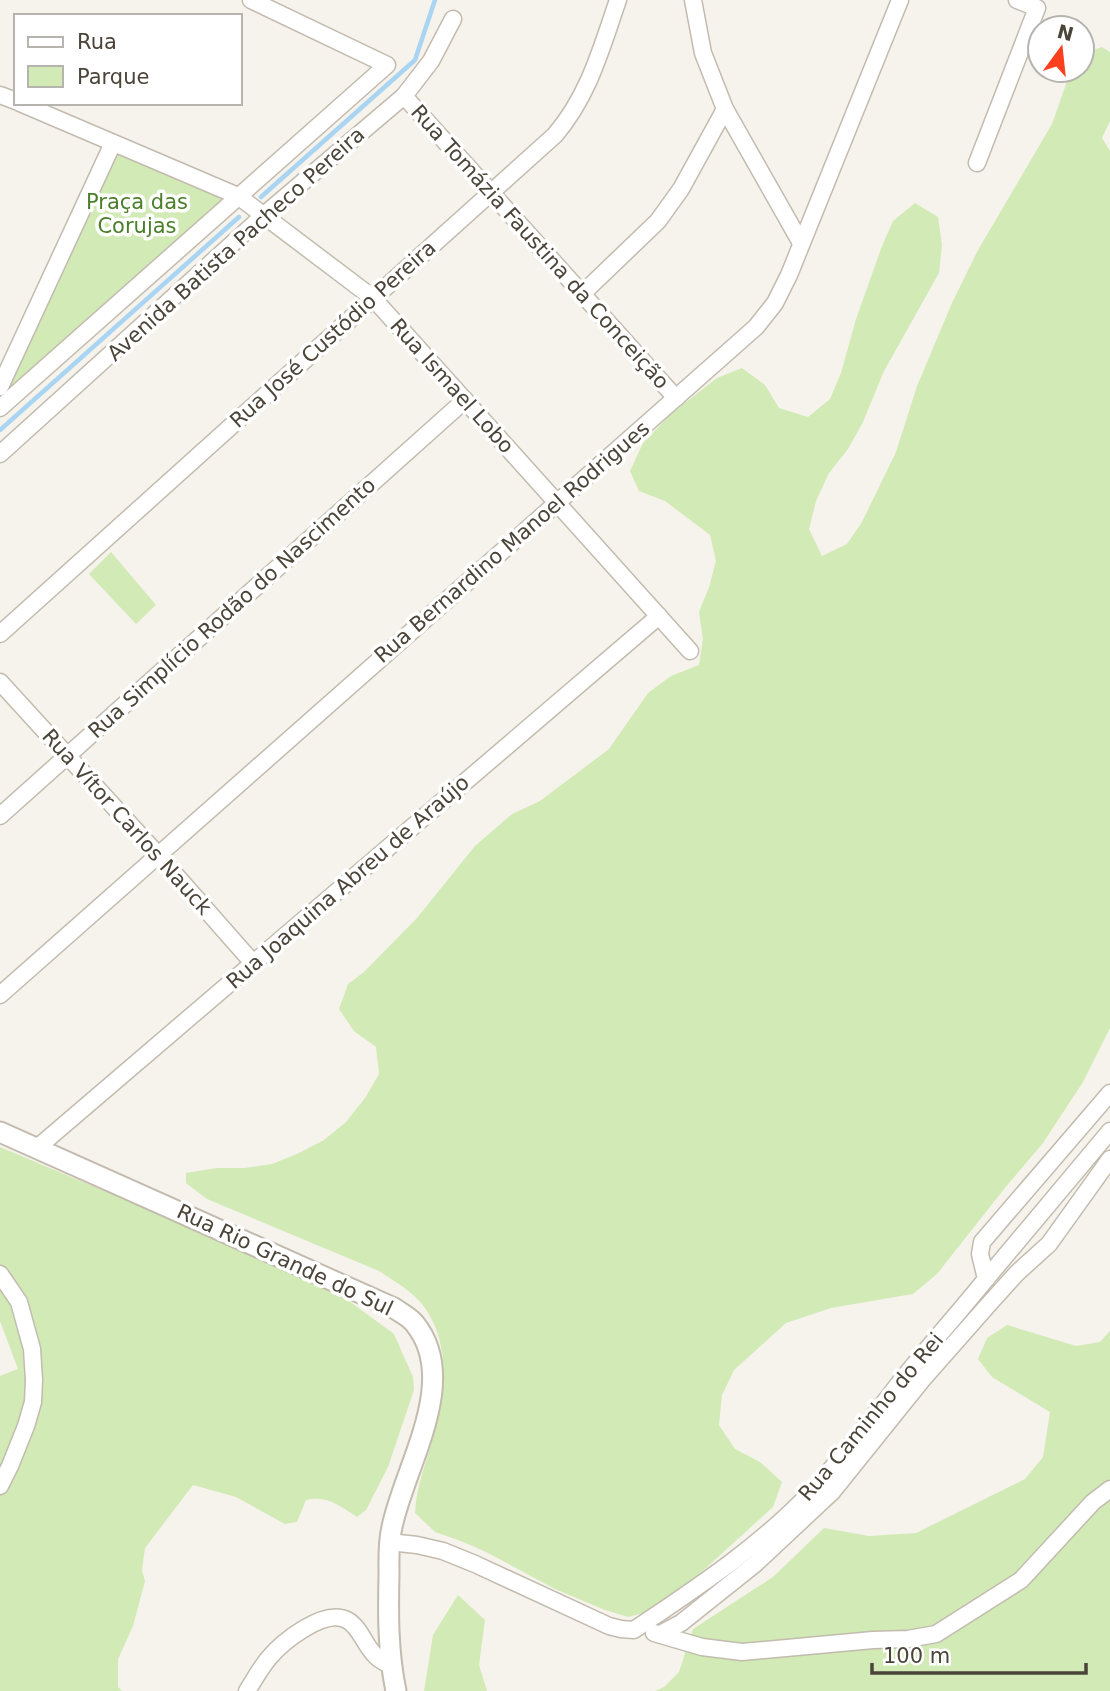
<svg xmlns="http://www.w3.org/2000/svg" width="1110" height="1691" viewBox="0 0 1110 1691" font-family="'DejaVu Sans',sans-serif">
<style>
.green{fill:#d2eab5}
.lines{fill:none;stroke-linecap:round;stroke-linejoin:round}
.stream{stroke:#a9d4f2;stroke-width:4.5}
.minor-casing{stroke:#c2bbae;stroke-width:19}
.tertiary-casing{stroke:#c2bbae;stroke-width:23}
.minor{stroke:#fff;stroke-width:16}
.tertiary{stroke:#fff;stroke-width:19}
.labels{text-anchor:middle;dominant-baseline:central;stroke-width:7;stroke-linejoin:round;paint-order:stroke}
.park-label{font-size:21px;fill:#4a7f2a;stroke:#fff}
.street-label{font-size:21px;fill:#4b4439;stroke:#fff}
</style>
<rect width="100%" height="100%" fill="#f6f3ec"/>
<!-- green -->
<g class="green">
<path d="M1102 47 1110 52V121L1102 138 1110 151V1028L1083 1082 1043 1143 1004 1189 937 1274 913 1294 831 1308 786 1323 734 1370 722 1395 719 1425 735 1449 760 1462 782 1482 773 1507 706 1568 655 1610 628 1617 605 1610 555 1589 486 1552 461 1541 435 1532 415 1513C416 1486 427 1461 434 1434 446 1392 451 1341 422 1304 410 1290 394 1281 379 1271L207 1199 186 1183V1173L217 1168H245L272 1164 297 1154 324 1140 346 1122 365 1098 379 1074 376 1047 354 1031 339 1009 348 984 364 972 417 918 475 846 512 814 540 801 609 749 648 693 671 676 699 665 703 639 699 612 709 587 716 561 710 535 665 501 639 491 630 471 643 443 672 413 717 378 742 368 765 385 779 408 808 417 830 399 841 373 856 319 882 246 893 221 915 203 938 217 942 245 939 273 884 371 863 422 848 449 829 473 816 501 809 529 822 556 847 544 862 522 896 452 917 386 952 303 978 250 1052 124 1071 70H1082V54Z"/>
<polygon points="113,148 232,198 0,407 0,388"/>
<polygon points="111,552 156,605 136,624 89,574"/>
<path d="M0 1147 237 1247 345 1298 394 1334 413 1377 414 1390 388 1467 366 1510 357 1517C339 1506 328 1495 306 1500L297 1522 285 1524 236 1497 193 1485 145 1548 142 1570 145 1581 133 1626 118 1659V1687L122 1691H0V1376L18 1369 0 1321Z"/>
<polygon points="1007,1325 1076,1346 1100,1342 1110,1331 1110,1691 655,1691 664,1687 679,1672 693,1629 773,1577 824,1528 869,1536 916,1533 1025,1479 1043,1457 1050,1412 992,1377 978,1359 987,1338"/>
<polygon points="458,1595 485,1620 479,1665 487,1691 424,1691 433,1635"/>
</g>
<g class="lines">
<!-- stream -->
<g class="stream">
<polyline points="261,197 415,60 435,0"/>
<polyline points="0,430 239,217"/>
</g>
<defs>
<g id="minor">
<polyline points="693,0 703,53 725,109 801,243"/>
<polyline points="0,95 16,101"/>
<polyline points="404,96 676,398"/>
<polyline points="20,103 238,196 373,298 690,651"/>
<polyline points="977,163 1037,8 1017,0"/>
<polyline points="582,294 658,221 681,189 725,109"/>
<polyline points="0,387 113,143"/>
<polyline points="0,408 387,65 251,0"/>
<polyline points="0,454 264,215 404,96 431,61 453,19"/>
<path d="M0 634 555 135C589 95 601 49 618 0"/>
<polyline points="0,682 158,855 253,963"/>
<polyline points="0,816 465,400"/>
<polyline points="0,995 756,327 775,303 789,275 900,0"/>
<polyline points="37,1148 659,616"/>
<polyline points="0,1274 19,1302 32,1349 34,1380 33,1402 26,1426 10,1466 0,1486"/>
<polyline points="986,1279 1110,1131"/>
<path d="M389 1542 417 1545 443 1551 475 1564 609 1626 621 1629 634 1630C696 1588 759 1547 810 1493 842 1459 869 1422 897 1386 926 1349 957 1315 986 1279L980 1254 982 1242 1110 1093"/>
<polyline points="654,1633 702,1647 742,1652 873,1640 908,1639 936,1634 1021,1580 1093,1502 1110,1489"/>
<polyline points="660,1634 681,1623 755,1564 832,1492 922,1380 989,1304 1017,1273 1049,1244 1110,1159"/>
<path d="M247 1691C254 1680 260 1669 268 1659 282 1642 324 1608 347 1620 360 1627 364 1644 374 1654 378 1660 386 1663 392 1666"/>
</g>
<path id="tertiary" d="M0 1132 394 1308C401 1313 410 1317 415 1324 461 1381 404 1467 392 1527 388 1543 389 1559 389 1575 388 1614 388 1653 396 1691"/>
</defs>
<!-- minor casing -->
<use href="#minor" class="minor-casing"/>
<!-- tertiary casing -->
<use href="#tertiary" class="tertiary-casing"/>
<!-- minor -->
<use href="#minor" class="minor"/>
<!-- tertiary -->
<use href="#tertiary" class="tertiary"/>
</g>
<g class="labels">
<!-- park labels -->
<g class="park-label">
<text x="137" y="202">Praça das<tspan x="137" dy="24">Corujas</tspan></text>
</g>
<!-- street labels -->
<g class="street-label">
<text transform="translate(236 244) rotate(-42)">Avenida Batista Pacheco Pereira</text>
<text transform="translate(540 247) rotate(48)">Rua Tomázia Faustina da Conceição</text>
<text transform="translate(333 334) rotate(-42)">Rua José Custódio Pereira</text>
<text transform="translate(452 386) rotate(48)">Rua Ismael Lobo</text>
<text transform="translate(512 542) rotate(-41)">Rua Bernardino Manoel Rodrigues</text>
<text transform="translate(232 608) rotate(-42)">Rua Simplício Rodão do Nascimento</text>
<text transform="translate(127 822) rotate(48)">Rua Vítor Carlos Nauck</text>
<text transform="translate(348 882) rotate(-41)">Rua Joaquina Abreu de Araújo</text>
<text transform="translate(285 1260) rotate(25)">Rua Rio Grande do Sul</text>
<text transform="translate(871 1417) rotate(-50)">Rua Caminho do Rei</text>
</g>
</g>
<!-- legend -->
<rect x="14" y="14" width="228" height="91" fill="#ffffff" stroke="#b7b4b0" stroke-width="2"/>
<rect x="28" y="37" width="35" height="10" fill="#ffffff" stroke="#b7b4b0" stroke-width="2"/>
<text x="77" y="49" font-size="21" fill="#4b4439">Rua</text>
<rect x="28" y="66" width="35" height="21" fill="#d2eab5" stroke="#b7b4b0" stroke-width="2"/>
<text x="77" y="84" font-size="21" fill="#4b4439">Parque</text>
<!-- north arrow -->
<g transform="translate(1061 49) rotate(15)"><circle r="33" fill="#ffffff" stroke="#b7b4b0" stroke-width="2"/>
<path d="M0-5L12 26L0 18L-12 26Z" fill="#fc3f1d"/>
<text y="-10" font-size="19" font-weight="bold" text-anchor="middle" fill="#4b4439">N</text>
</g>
<!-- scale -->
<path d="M872 1663v10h214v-10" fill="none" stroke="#4b4439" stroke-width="3.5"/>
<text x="883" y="1663" font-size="21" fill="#4b4439" stroke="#ffffff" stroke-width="5" paint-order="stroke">100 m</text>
</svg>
